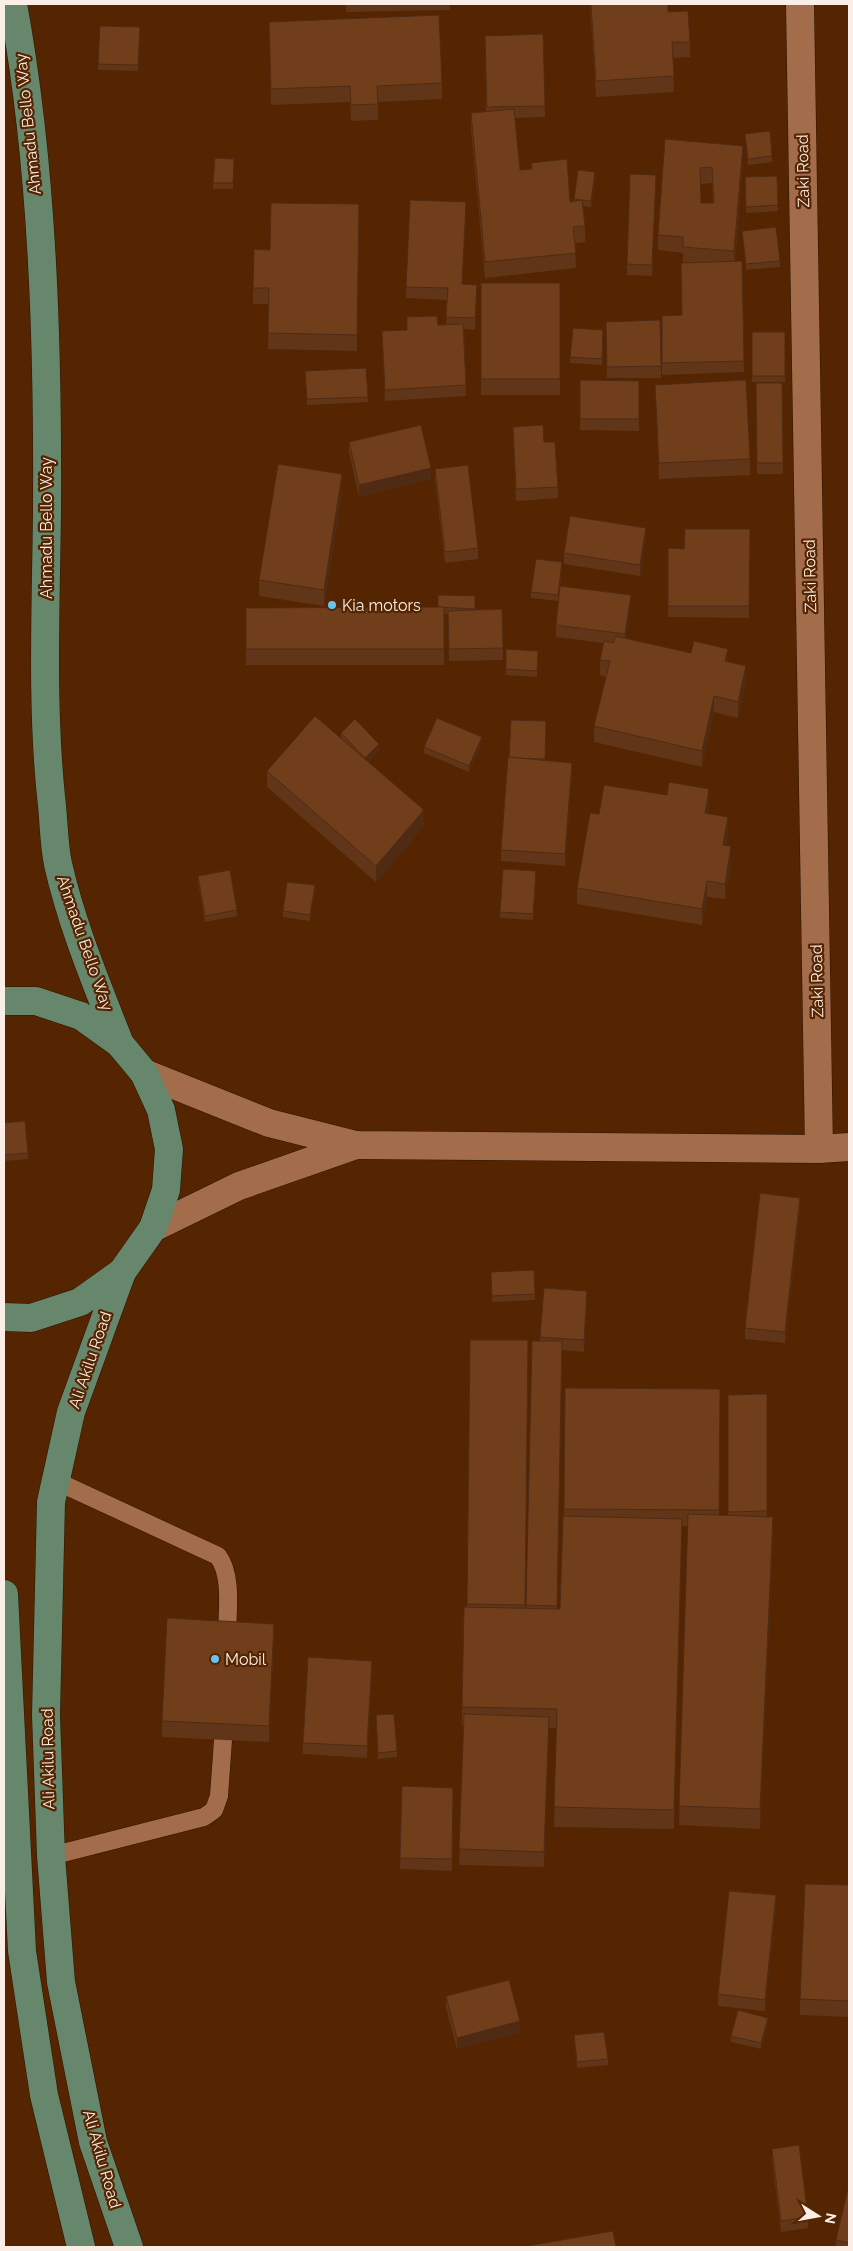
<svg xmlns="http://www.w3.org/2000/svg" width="853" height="2251" viewBox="0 0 853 2251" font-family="Raleway,sans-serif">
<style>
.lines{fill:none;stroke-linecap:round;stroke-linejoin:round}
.lane-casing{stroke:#2d1403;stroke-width:19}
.street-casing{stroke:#2d1403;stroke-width:29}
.primary-casing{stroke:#2d1403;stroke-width:29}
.lane{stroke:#a36d4b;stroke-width:18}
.street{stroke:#a36d4b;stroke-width:28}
.primary{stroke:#66876b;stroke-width:28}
.wall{fill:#613518;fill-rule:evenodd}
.shaded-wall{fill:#4f2b14}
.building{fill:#713e1c;stroke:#4f2b14;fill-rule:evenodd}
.poi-dot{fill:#69c3f1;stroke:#542500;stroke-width:2}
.labels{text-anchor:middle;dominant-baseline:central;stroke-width:4.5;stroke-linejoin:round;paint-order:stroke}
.street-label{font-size:16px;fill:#fbeee7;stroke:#542500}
.poi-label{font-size:16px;fill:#fbeee7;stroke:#542500;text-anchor:start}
</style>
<rect width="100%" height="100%" fill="#542500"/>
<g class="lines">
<defs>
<g id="lane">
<path d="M56 1481 218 1556C233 1576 227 1613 227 1637"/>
<polyline points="51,1856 204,1817 214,1810 219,1796 223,1740"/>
</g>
<g id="street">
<polyline points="800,4 819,1149"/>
<polyline points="144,1073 269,1123 356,1145 819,1149 849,1147"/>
<polyline points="153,1228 239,1186 356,1145"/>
</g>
<g id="primary">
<path d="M13 4C43 167 48 344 47 510 46 608 41 708 52 806 54 825 54 845 58 864 72 926 97 985 120 1044"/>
<polyline points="4,1001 36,1001 81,1016 120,1044 144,1073 161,1110 169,1149 166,1190 153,1228 122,1272 80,1302 31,1318 4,1317"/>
<polyline points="122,1272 71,1412 51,1502 46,1715 51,1856 61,1982 93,2142 129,2247"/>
<polyline points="4,1594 22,1951 44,2095 81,2247"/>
</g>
</defs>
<!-- lane casing -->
<use href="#lane" class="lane-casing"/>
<!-- street casing -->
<use href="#street" class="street-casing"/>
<!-- primary casing -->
<use href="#primary" class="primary-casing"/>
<!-- lane -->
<use href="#lane" class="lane"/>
<!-- street -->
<use href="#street" class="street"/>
<!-- primary -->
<use href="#primary" class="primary"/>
</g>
<!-- wall -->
<g class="wall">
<polygon points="346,4 450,4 450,10 346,12"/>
<polygon points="590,4 668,4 668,12 690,42 690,57 673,58 674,92 596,97"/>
<polygon points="269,22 442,83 442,99 378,102 378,120 351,121 350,102 271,105"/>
<polygon points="140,33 138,71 98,70 98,64"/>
<polygon points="543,34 545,117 515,118 520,170 531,169 531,163 570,202 574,201 574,199 595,178 591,207 583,206 585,226 585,242 575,243 576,268 485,278 471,129 471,113 486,111 485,36"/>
<polygon points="745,134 772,156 772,162 748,165"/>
<path d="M665 139 743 162 735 262 742 261 744 372 662 375V316L682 315 683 263V253L658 250V235ZM712 183 713 203H701V184Z"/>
<polygon points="234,159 233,189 213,189 213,183"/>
<polygon points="777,176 778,211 746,213 745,177"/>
<polygon points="656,187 652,276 627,275 627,264"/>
<polygon points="359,204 357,351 268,349 269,304 253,304 253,288"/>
<polygon points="466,214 462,284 477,296 475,330 464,329 466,396 385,401 382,331 407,330 438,325 446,325 447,300 406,298 406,287"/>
<polygon points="742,231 780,261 780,267 746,270"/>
<rect x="481" y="283" width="79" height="112"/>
<polygon points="660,320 661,378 607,378 606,333"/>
<rect x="752" y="332" width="33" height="50"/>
<polygon points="603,336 602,365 570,363 570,357"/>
<polygon points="305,371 368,397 368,402 307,405"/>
<polygon points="580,380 639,381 639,431 580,430"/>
<polygon points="756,383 782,383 783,474 757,474"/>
<polygon points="655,385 750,459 750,475 659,479"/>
<polygon points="513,427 544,442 558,487 558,498 516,501"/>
<polygon points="349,442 431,479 359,497 349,453"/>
<polygon points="435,469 478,548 478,559 445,563 435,480"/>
<polygon points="342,490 324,606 259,596 259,580"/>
<polygon points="750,529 749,618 668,617 668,548 684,549"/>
<polygon points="646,540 640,576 564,564 564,553"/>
<polygon points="562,568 558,601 531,598 531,592"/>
<polygon points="438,595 475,610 502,609 503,660 449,661 448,614 444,614 444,665 246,665 246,608 438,607"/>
<polygon points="631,607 626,638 728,662 746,682 738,718 714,712 702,767 594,742 594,726 606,677 600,675 600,660 604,643 556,637 556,625"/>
<polygon points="506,649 538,651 537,677 506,675"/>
<polygon points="546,721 545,760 572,774 565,866 501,861 501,850 509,757"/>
<polygon points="341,733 379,750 368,762 424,826 376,882 267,787 267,771 341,739"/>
<polygon points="482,743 469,772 424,753 424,747"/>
<polygon points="709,805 708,814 728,833 726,845 731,862 725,899 707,897 702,925 577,904 577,888 599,814"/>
<polygon points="198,876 237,910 237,916 205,922 198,882"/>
<polygon points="536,877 533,920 500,918 500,912"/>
<polygon points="315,891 310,921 283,917 283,911"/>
<polygon points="4,1123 28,1153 28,1159 4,1161"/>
<polygon points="800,1209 785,1343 745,1339 745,1328"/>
<polygon points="491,1278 535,1294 535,1300 492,1302"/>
<polygon points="587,1302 584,1352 562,1350 557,1609 560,1609 564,1516 565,1388 720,1389 719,1515 728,1516 728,1395 767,1394 767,1517 773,1536 760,1829 679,1825 688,1526 682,1526 674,1829 554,1827 557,1728 549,1728 544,1867 459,1865 464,1726 462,1726 462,1707 467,1607 470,1340 528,1340 525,1608 526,1608 532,1341 540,1341 540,1337"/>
<polygon points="274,1640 269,1742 162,1737 162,1721"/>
<polygon points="372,1672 367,1758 303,1754 303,1743"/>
<polygon points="376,1721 397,1751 397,1757 378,1759"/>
<polygon points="402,1786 453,1788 452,1871 400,1869"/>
<polygon points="849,1885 849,2017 800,2015 800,1999"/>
<polygon points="776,1907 765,2011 718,2006 718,1994"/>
<polygon points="446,1996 520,2033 457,2049 446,2008"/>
<polygon points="768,2024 761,2049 731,2042 731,2036"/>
<polygon points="574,2035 608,2059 608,2065 577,2068"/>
<polygon points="772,2149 808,2217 808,2228 781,2232 772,2160"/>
<polygon points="849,2184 849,2247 836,2247 836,2240"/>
</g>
<!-- shaded-wall -->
<g class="shaded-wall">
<polygon points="743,146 743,162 734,267 734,251"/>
<polygon points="595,172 595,178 591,207 591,201"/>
<polygon points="656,175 656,187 652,276 652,265"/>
<polygon points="466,202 466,214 462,296 462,284"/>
<polygon points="477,285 477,296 475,330 475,318"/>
<polygon points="431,468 431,479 359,497 359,485"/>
<polygon points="342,474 342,490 324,606 324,590"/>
<polygon points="646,528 646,540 640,576 640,565"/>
<polygon points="562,562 562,568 558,601 558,595"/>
<polygon points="631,595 631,607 625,646 625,634"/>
<polygon points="728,649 728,665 725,661"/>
<polygon points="746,666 746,682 738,718 738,702"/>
<polygon points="714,696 714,712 702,767 702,751"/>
<polygon points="482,737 482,743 469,772 469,766"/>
<polygon points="379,744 379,750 365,764 365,758"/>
<polygon points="572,763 572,774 565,866 565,854"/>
<polygon points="709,789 709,805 705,829 705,813"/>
<polygon points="424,810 424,826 376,882 376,866"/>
<polygon points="728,817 728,833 723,861 723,845"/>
<polygon points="731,846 731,862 725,899 725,884"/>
<polygon points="707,881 707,897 702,925 702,909"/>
<polygon points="315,885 315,891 310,921 310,915"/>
<polygon points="800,1198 800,1209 785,1343 785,1332"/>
<polygon points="587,1291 587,1302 584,1352 584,1340"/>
<polygon points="773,1517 773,1536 760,1829 760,1809"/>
<polygon points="682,1519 682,1539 674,1829 674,1810"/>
<polygon points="274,1624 274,1640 269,1742 269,1726"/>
<polygon points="372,1661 372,1672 367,1758 367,1746"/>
<polygon points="549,1717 549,1732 544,1867 544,1852"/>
<polygon points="776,1895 776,1907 765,2011 765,2000"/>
<polygon points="768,2018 768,2024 761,2049 761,2043"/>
<polygon points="520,2021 520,2033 457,2049 457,2038"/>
</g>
<!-- building -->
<g class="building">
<polygon points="591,4 668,4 668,12 688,11 690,42 672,42 674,76 596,81"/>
<polygon points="439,15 442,83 377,86 378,104 351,105 350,86 271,89 269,22"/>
<polygon points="100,26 140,27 138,65 98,64"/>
<polygon points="543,34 545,106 487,107 485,36"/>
<polygon points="514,109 520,170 532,169 531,163 567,159 570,202 582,200 585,226 573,227 576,253 485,262 471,113"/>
<polygon points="770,131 772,156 748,159 745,134"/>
<path d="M665 139 743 146 734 251 683 247V237L658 235ZM712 167 714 203H701L700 168Z"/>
<polygon points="215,158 234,159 233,183 213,183"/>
<polygon points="578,170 595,172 591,201 574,199"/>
<polygon points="630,174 656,175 652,265 627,264"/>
<polygon points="848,174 849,174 849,210"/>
<polygon points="777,176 778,205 746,207 745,177"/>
<polygon points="410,200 466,202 462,284 477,285 475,318 446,317 448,288 406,287"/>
<polygon points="271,203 359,204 357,335 268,333 269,288 253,288 254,249 270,250"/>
<polygon points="776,227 780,261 746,264 742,231"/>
<polygon points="742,261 744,361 662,363 662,316 682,315 681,263"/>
<rect x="481" y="283" width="79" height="96"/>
<polygon points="437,316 438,325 463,324 466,385 385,390 382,331 407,330 407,317"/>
<polygon points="660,320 661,366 607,367 606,322"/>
<polygon points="573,328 603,330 602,359 570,357"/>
<rect x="752" y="332" width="33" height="44"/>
<polygon points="366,368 368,397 307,399 305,371"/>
<polygon points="580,380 639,381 639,419 580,419"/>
<polygon points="746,380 750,459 659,463 655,385"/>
<polygon points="756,383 782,383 783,463 757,463"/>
<polygon points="421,425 431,468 359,485 349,442"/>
<polygon points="543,425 544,442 555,442 558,487 516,489 513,427"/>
<polygon points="278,464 342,474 324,590 259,580"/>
<polygon points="468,465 478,548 445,552 435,469"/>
<polygon points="570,516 646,528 640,565 564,553"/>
<polygon points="685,529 750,529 749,606 668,606 668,548 684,549"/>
<polygon points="536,559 562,562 558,595 531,592"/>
<polygon points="560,586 631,595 625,634 556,625"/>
<polygon points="438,595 475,596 475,609 438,607"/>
<polygon points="444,607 444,649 246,649 246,608"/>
<polygon points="502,609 503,648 449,649 448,611"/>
<polygon points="615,636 691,653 694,641 728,649 725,661 746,666 738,702 714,696 702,751 594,726 610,661 600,660 604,641 614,643"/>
<polygon points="506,649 538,651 537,671 506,669"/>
<polygon points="315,716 424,810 376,866 267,771"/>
<polygon points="437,718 482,737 469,766 424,747"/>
<polygon points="355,719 379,744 365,758 341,733"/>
<polygon points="511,720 546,721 545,759 509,758"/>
<polygon points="508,757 572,763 565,854 501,850"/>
<polygon points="669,782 709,789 705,813 728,817 723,845 731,846 725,884 707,881 702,909 577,888 590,813 599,814 604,785 667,795"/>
<polygon points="503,869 536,871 533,914 500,912"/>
<polygon points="230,870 237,910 205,916 198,876"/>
<polygon points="287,882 315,885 310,915 283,911"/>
<polygon points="25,1121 28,1153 4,1155 4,1123"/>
<polygon points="760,1193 800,1198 785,1332 745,1328"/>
<polygon points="534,1270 535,1294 492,1296 491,1272"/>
<polygon points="544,1288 587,1291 584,1340 540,1337"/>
<polygon points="470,1340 528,1340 525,1605 467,1604"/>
<polygon points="532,1341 562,1341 557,1606 526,1605"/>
<polygon points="565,1388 720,1389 719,1510 564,1509"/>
<polygon points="767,1394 767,1511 728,1512 728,1395"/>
<polygon points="688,1514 773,1517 760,1809 679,1806"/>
<polygon points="563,1516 682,1519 674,1810 554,1807 557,1709 462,1707 464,1607 560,1609"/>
<polygon points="167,1618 274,1624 269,1726 162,1721"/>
<polygon points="308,1657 372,1661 367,1746 303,1743"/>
<polygon points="394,1714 397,1751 378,1753 376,1715"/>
<polygon points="464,1714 549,1717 544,1852 459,1849"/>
<polygon points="402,1786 453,1788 452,1859 400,1858"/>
<polygon points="805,1884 849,1885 849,2001 800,1999"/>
<polygon points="729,1891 776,1895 765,2000 718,1994"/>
<polygon points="509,1980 520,2021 457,2038 446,1996"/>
<polygon points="738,2010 768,2018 761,2043 731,2036"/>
<polygon points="604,2032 608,2059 577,2062 574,2035"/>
<polygon points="799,2145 808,2217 781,2221 772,2149"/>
<polygon points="849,2184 849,2243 836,2240"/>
<polygon points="613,2231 616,2247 522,2247"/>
</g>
<!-- markers -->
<g class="poi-dot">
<circle cx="332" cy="605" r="5"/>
<circle cx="215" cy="1659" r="5"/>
</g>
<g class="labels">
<!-- street labels -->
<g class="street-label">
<text transform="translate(28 124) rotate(-96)">Ahmadu Bello Way</text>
<text transform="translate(803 171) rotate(-91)">Zaki Road</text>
<text transform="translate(46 528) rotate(-90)">Ahmadu Bello Way</text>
<text transform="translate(810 576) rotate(-91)">Zaki Road</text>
<text transform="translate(85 943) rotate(71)">Ahmadu Bello Way</text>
<text transform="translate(817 981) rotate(-91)">Zaki Road</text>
<text transform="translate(90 1360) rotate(-71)">Ali Akilu Road</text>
<text transform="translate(48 1759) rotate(-91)">Ali Akilu Road</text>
<text transform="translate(102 2159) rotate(74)">Ali Akilu Road</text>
</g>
<!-- poi labels -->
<g class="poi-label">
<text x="342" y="605">Kia motors</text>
<text x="225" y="1659">Mobil</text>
</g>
</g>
<!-- border -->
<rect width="853" height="2251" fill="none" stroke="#fbeee7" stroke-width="10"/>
<!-- north arrow -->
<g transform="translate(818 2216) rotate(101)" stroke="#542500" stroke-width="4" paint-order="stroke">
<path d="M0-4L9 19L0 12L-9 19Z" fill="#fbeee7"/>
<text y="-8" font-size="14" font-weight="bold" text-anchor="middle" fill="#fbeee7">N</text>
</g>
</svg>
